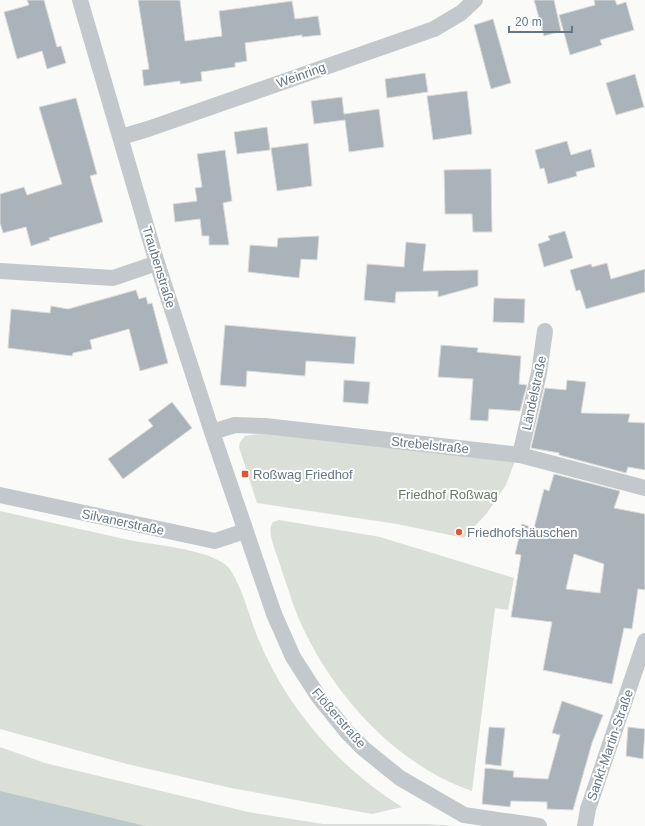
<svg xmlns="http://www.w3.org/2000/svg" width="645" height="826" viewBox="0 0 645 826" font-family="Arial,sans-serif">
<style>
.green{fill:#dadfd7}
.water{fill:#bbc7cb}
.building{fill:#aab3b9;stroke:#dcdcda;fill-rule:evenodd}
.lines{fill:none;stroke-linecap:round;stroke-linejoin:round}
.street{stroke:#c3c8cc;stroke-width:16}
.poi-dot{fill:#e4572e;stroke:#fff;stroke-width:1.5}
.labels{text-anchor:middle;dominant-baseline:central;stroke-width:4;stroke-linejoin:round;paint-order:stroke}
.street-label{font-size:13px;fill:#657683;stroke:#fff}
.poi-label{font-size:13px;fill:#657683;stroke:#fff;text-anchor:start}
.park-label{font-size:13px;fill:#687a64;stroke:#fff}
</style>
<rect width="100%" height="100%" fill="#fafaf8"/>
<!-- green -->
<g class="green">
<polygon points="265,433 515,461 506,485 487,513 464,538 397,524 257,503 239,447 240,442 245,436"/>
<path d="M0 511C41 520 83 530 124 539 152 545 204 548 226 565 240 577 252 627 261 645 290 712 341 769 402 807L372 814 231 788 127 764 0 729Z"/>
<path d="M279 520 380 537 514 578 508 610 495 608 472 791C397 765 336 698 303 628 294 609 288 588 281 568 278 556 265 531 273 522Z"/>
<polygon points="0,747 45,763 248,812 323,824 427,824 455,826 0,826"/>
</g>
<!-- water -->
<polygon class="water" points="0,791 145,826 0,826"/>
<!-- building -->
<g class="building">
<polygon points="27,0 44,0 57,47 61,46 66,63 47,69 42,51 17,59 4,12 29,5"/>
<polygon points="138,0 180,0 185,41 222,36 219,11 292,1 295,19 318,16 321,35 302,37 302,35 245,43 247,61 235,63 235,67 201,72 202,81 180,84 180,81 144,86 142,70 149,69"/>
<polygon points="534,0 554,0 561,31 544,36"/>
<polygon points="594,0 615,0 617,5 626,2 634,30 600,40 602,45 570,55 559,15 595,5"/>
<polygon points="493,19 511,83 491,89 474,25"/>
<polygon points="425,73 428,92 387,98 385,79"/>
<polygon points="635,74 644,107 616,115 606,83"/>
<polygon points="467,91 472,134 433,140 427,96"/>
<polygon points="342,97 344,114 379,109 384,147 349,152 345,120 314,124 311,101"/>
<polygon points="76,98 97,174 90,176 103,222 49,238 50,240 31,246 26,227 3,233 0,223 0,194 24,187 27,195 62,184 39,107"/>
<polygon points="267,127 270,150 237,154 234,132"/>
<polygon points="567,141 571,155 591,149 595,167 576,172 577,176 548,184 544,168 540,169 535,150"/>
<polygon points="308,143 312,186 277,191 271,148"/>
<polygon points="225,150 232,201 223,203 229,245 209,245 209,236 202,236 200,219 175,222 173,204 197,201 195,188 202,187 197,154"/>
<polygon points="491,169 492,232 473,232 472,214 445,214 444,170"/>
<polygon points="565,231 573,258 544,267 538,244 550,240 548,236"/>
<polygon points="319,236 317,260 301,259 299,278 248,272 250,245 277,247 278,238"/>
<polygon points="406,242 426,244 423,271 478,270 478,286 438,297 438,291 396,292 395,303 364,300 367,264 404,267"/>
<polygon points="607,263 611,279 645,269 645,292 586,309 580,290 576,291 570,270 591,264 592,267"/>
<polygon points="136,290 139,299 146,297 148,304 152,303 168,363 140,371 129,329 90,340 92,349 73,353 72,356 8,348 11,309 50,313 51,306 68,309"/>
<polygon points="494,298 525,299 524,323 493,322"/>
<polygon points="225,325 356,337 354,364 306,361 305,376 247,371 246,387 220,385"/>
<polygon points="441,345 478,348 477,352 521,356 519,384 527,385 520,411 489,409 488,421 470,420 473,379 438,377"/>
<polygon points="344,380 370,382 368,404 343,402"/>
<polygon points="567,380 586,382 581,413 630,414 628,422 645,423 645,470 628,467 626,473 559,455 559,453 531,448 545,388 566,390"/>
<polygon points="172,402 192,428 123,479 108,459 153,426 148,420"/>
<path d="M554 474 620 491 614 508 645 514V590L638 589 632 629 624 628 612 684 543 670 552 622 511 617 521 555 515 554 522 524 534 528 544 489 549 491ZM574 554 604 564 600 593 566 589Z"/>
<polygon points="562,701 603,715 592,743 573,810 547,809 547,802 511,801 510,807 482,804 485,768 514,771 513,777 548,779 560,735 552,733"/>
<polygon points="489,727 505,728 501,766 485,764"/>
<polygon points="628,727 645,729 643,759 626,756"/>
</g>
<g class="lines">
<!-- street -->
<g class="street">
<polyline points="80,0 157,263 212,432 274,614 293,657 318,696 347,732 364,749 400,778 464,815 539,826"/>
<polyline points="121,137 148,129 434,29 461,13 475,0"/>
<polyline points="0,271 113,278 157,263"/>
<polyline points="212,432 235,425 265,426 520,455 645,488"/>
<polyline points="520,455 539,373 545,331"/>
<polyline points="0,495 215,541 245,531"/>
<polyline points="585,826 588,809 645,641"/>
</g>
</g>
<!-- markers -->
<g class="poi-dot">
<rect x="241" y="470" width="8" height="8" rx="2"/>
<circle cx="459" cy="532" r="4"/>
</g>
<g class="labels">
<!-- street labels -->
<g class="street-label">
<text transform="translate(301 75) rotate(-20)">Weinring</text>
<text transform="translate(159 267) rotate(73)">Traubenstraße</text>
<text transform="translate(534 393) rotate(-78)">Ländelstraße</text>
<text transform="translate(430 445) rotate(6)">Strebelstraße</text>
<text transform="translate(123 522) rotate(12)">Silvanerstraße</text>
<text transform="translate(339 718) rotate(49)">Flößerstraße</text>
<text transform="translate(610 745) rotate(-71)">Sankt-Martin-Straße</text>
</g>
<!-- poi labels -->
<g class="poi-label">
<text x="253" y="474">Roßwag Friedhof</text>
<text x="467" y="532">Friedhofshäuschen</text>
</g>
<!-- park labels -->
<g class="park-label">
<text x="448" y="494">Friedhof Roßwag</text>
</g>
</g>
<!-- scale -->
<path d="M509 26v6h63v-6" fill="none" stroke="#657683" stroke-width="2"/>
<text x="515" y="26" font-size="12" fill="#657683" stroke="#ffffff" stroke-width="3" paint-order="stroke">20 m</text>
</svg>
